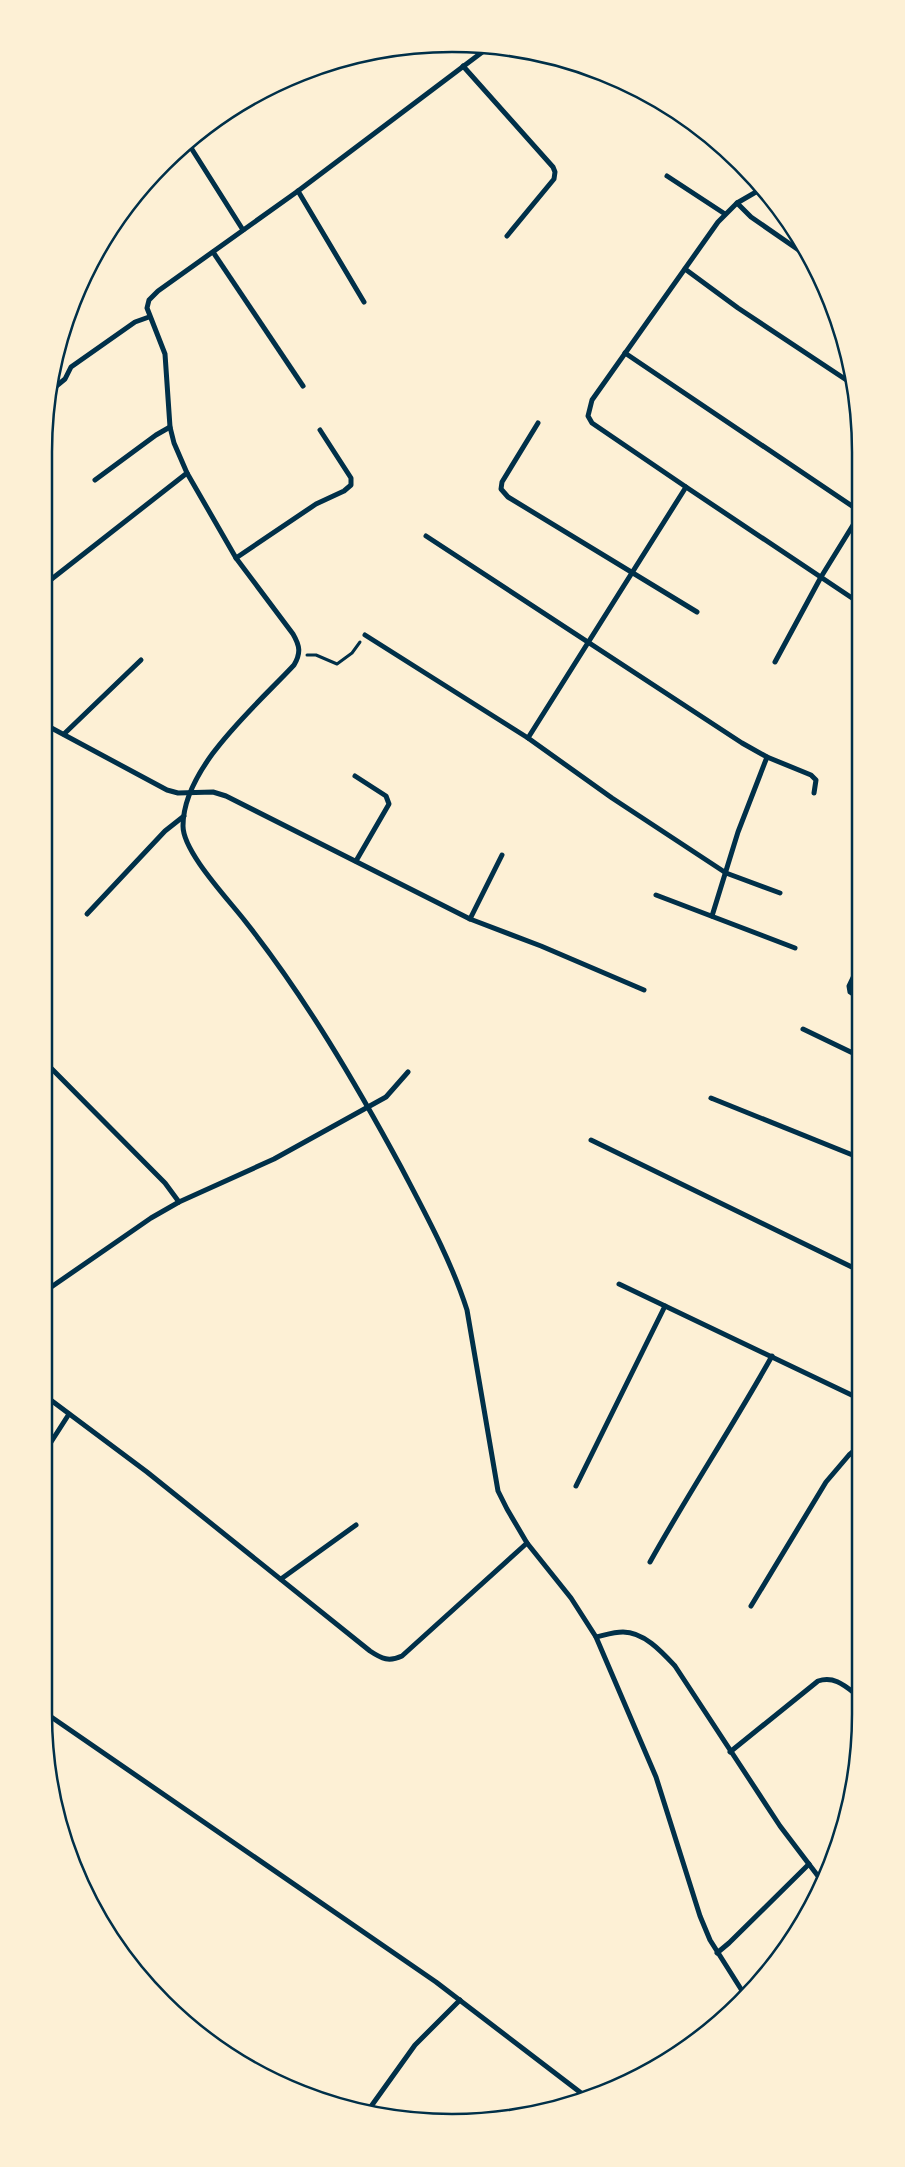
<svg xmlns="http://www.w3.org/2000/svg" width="905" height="2167" viewBox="0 0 905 2167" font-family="Karla,sans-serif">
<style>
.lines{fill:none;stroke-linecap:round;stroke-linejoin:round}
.path{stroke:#003049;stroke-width:3}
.minor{stroke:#003049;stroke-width:5}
.rim{fill:none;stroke:#003049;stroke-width:2.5}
</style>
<rect width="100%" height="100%" fill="#fdf0d5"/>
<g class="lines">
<!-- path -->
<polyline class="path" points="307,655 316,655 337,664 352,653 360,642"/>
<!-- minor -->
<g class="minor">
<path d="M489 47 298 191 158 291 149 300 147 308 165 354 170 427 174 443 187 473 236 558 293 634C300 646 301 653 294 665 256 706 183 767 183 826 183 852 228 899 245 921 305 997 355 1082 401 1167 425 1213 451 1260 467 1310L498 1491 507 1509 527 1543 571 1598 596 1637 656 1777 700 1916 710 1940 746 1997"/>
<polyline points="463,66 553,167 555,172 554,179 507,236"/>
<polyline points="188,143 243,230"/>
<polyline points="667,176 725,214"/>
<polyline points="753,177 760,190"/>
<polyline points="763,188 737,203 718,222 592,400 588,416 592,423 686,487 858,602"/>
<polyline points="298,191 364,302"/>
<polyline points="737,203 751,217 803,253"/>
<polyline points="213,252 303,386"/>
<polyline points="685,269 738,308 854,385"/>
<polyline points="625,353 858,510"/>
<polyline points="54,388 65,379 71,367 135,322 149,317"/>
<polyline points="538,423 502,482 501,489 508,497 697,612"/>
<polyline points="95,480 156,435 170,427"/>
<polyline points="426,536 742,743 767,757 738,832 712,916"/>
<polyline points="236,558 316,504 344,491 351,485 351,478 320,430"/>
<polyline points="44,585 187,473"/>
<polyline points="365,635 528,738 612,798 726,873 780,893"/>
<polyline points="775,662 821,577 858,517"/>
<polyline points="44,724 167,790 178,793 213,792 226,796 470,919 541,946 644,990"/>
<polyline points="64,734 141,660"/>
<polyline points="528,738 686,487"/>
<polyline points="767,757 811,775 816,780 814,793"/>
<polyline points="355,776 386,796 389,804 356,861"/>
<polyline points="656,895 795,948"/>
<polyline points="87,914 165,831 184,816"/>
<polyline points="470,919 502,855"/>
<polyline points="859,965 849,986 850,992 859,998"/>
<polyline points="803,1029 859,1056"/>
<polyline points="44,1061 165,1183 179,1202"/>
<polyline points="711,1098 860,1158"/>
<polyline points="591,1140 860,1271"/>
<polyline points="619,1284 860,1399"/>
<polyline points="44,1292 151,1218 179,1202 274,1159 386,1097 408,1072"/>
<path d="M44 1395 147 1472 370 1651C382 1659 389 1662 402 1656L527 1543"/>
<polyline points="44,1453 69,1414"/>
<polyline points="576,1486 665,1306"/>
<path d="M650 1562C689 1492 733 1426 772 1356"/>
<polyline points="281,1579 356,1525"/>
<polyline points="751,1606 826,1482 849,1455 861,1445"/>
<path d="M596 1637C605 1635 614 1632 623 1632 644 1632 662 1652 675 1666L780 1826 821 1880"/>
<polyline points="44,1712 436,1982 585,2096"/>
<path d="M730 1752 818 1681C836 1675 847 1688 861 1698"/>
<polyline points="717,1953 729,1943 809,1864"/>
<polyline points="367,2112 415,2045 460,2000"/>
</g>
</g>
<!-- crop -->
<path d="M0 0H905V2167H0ZM452 52H452A400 400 0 0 1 852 452V1714A400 400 0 0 1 452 2114H452A400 400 0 0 1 52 1714V452A400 400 0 0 1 452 52Z" fill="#fdf0d5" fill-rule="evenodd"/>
<path class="rim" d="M452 52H452A400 400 0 0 1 852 452V1714A400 400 0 0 1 452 2114H452A400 400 0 0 1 52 1714V452A400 400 0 0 1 452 52Z"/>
</svg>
